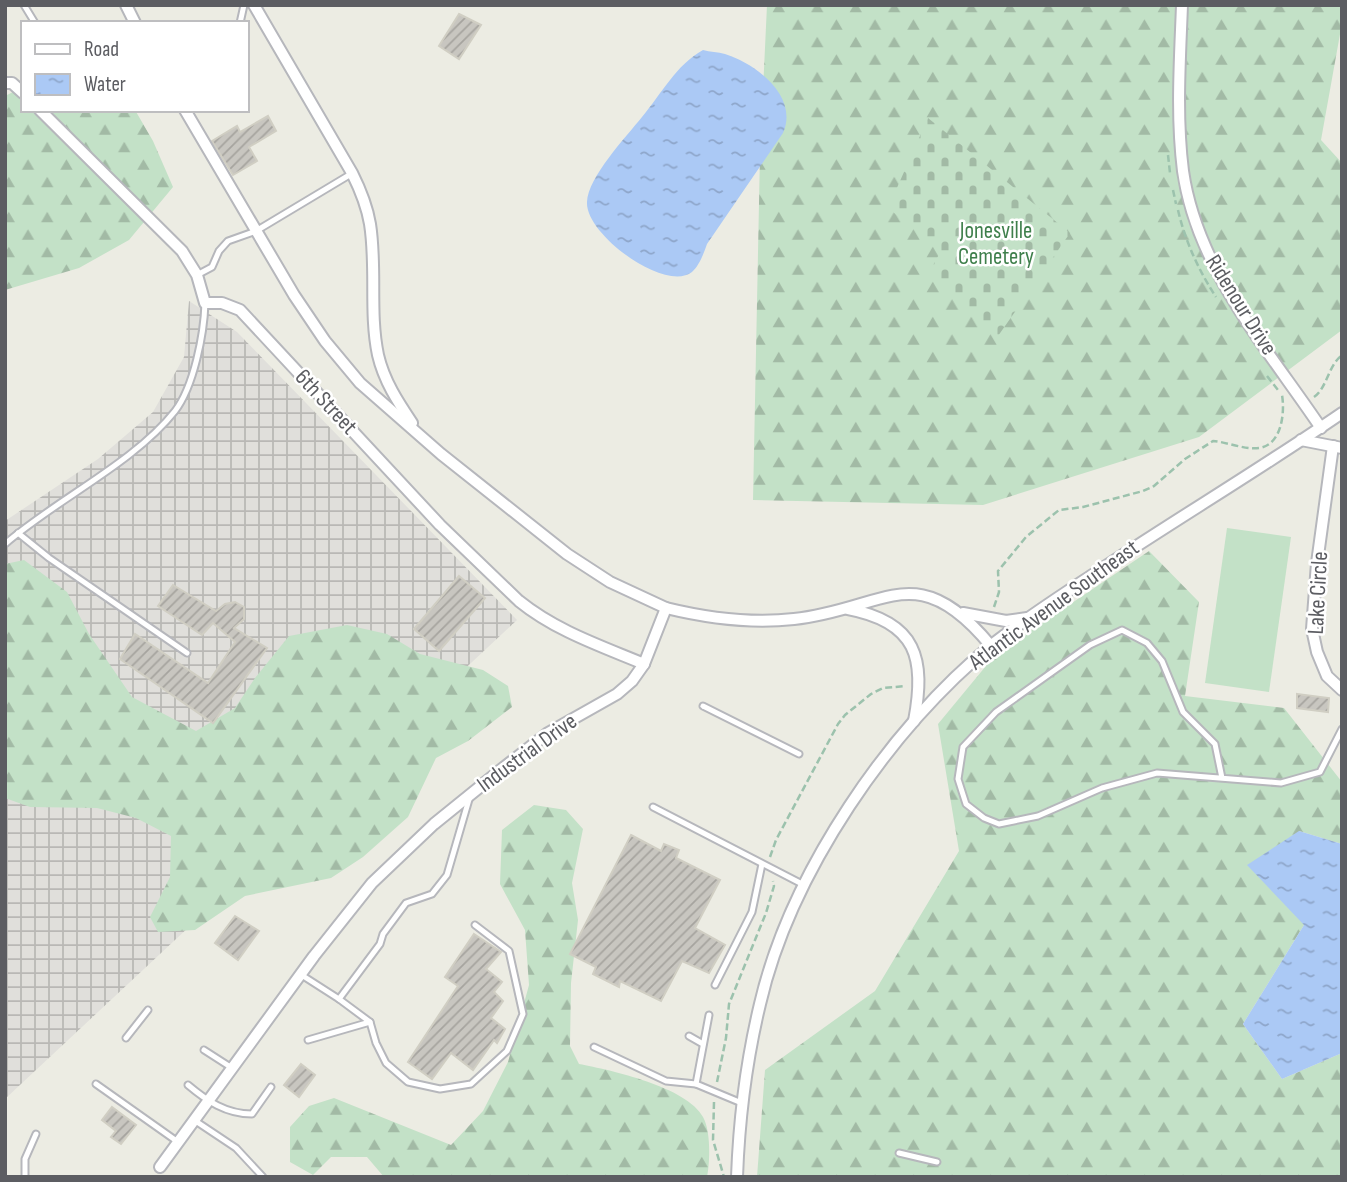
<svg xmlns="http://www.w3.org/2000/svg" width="1347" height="1182" viewBox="0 0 1347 1182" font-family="'Sofia Sans Condensed',sans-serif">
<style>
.industrial{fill:url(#industrial-grid)}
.forest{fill:url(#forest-firs)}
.cemetery{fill:url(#cemetery-stones)}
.pitch{fill:#c3e1c7}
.water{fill:url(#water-ripples)}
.building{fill:url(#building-hatch);stroke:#d0cec3;stroke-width:2}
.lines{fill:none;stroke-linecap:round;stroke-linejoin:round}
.service-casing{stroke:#b6b7bc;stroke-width:9}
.minor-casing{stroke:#b6b7bc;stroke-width:14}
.path{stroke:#9cc2ad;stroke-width:2.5;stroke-dasharray:7 3.5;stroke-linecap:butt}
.service{stroke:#fff;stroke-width:5}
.minor{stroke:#fff;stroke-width:10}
.labels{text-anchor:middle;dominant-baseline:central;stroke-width:5;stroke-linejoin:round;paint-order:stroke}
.park-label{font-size:23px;fill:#3e7f4b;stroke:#fff}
.street-label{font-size:23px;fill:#5c5d62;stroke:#fff}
</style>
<defs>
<pattern id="industrial-grid" width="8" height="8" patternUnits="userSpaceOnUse" patternTransform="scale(1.75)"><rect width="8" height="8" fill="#e0dfdb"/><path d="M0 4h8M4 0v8" fill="none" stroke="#b9b8b5"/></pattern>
<pattern id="forest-firs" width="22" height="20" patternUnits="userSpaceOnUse" patternTransform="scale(1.75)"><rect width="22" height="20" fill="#c3e1c7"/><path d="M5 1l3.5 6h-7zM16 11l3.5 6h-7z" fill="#a2baa5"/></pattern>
<pattern id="cemetery-stones" width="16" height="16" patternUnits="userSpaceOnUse" patternTransform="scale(1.75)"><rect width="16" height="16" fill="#c3e1c7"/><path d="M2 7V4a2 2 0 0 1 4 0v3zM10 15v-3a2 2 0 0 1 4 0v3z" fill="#a2baa5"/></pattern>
<pattern id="water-ripples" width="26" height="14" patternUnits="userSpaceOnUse" patternTransform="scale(1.75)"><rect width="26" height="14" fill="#abc9f5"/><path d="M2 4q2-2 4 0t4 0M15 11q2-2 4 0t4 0" fill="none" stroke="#8ea6ca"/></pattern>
<pattern id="building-hatch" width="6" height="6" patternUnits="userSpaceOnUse" patternTransform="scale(1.75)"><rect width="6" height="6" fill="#c8c6c0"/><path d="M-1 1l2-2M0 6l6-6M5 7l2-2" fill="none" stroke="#a6a49f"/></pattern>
</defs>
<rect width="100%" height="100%" fill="#ecece3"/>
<!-- industrial -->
<polygon class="industrial" points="189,301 237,332 517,620 5,1099 5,521 98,459 153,412 184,357"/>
<!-- forest -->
<g class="forest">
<polygon points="767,5 1342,5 1342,23 1321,140 1342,163 1342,330 1199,437 983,505 753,500 760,154"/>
<polygon points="23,87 23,110 135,110 153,141 173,187 129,240 79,268 5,290 5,96"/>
<polygon points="1149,551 1199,602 1185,696 1284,708 1342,782 1342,844 1299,831 1304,925 1243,1024 1282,1079 1342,1053 1342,1177 757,1177 765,1070 875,991 959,851 938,724 995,655"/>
<polygon points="24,560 67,592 89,634 132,697 196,731 235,708 255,678 289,636 347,625 387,634 420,654 483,670 508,686 512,707 468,741 436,758 408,817 363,857 331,878 245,896 195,930 158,932 150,917 170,877 171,836 136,818 97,808 30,807 5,798 5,564"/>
<path d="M534 805 566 810 583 829 572 883 578 920 571 983 570 1046 579 1064C611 1070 687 1087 703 1117 711 1131 710 1162 707 1177H384L367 1157H331L313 1175 290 1162V1127L309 1106 334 1098 451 1145 483 1111 508 1062 529 985 525 930 500 884 502 830Z"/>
</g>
<!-- cemetery -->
<polygon class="cemetery" points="928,118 1070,233 998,336 927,276 941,251 888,208"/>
<!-- pitch -->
<polygon class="pitch" points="1227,528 1291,537 1269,692 1205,683"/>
<!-- water -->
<g class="water">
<path d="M703 50C710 52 718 52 725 54 757 64 799 97 783 133L707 244C704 253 699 266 692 272 665 293 585 234 587 202 588 177 626 137 642 117 662 93 676 65 703 50Z"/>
<polygon points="1299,831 1342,844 1342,1053 1282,1079 1243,1024 1304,925 1247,865"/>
</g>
<!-- building -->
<g class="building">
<polygon points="459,14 481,25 459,59 439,46"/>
<polygon points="268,116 276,131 249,147 257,161 233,175 212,141 237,126 240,132"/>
<polygon points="459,576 485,598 439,651 414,629"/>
<polygon points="173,585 216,611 225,604 235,602 244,607 244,619 234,628 267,648 213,723 120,659 135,634 208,683 235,642 213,623 202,635 158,606"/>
<polygon points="1297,694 1329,698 1328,712 1297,708"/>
<polygon points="631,835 661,851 664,844 679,850 676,858 720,880 695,928 725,945 709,973 682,961 661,1001 620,981 619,987 593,974 596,967 570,954"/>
<polygon points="235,916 259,931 238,960 215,943"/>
<polygon points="474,934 501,952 486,969 502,982 494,992 503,1001 491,1018 505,1029 497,1043 494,1040 473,1070 451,1053 432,1079 408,1062 458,986 445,977"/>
<polygon points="301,1064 315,1075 299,1097 284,1085"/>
<polygon points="112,1107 136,1125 121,1144 111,1137 116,1131 102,1120"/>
</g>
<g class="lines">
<defs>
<g id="service">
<polyline points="24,5 35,23"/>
<polyline points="240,23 244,5"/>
<polyline points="197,275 212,267 219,251 228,241 256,231 351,174"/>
<polyline points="18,533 49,558 187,653"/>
<path d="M5 544C57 499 134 463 175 411 194 386 204 334 205 303"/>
<polyline points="703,706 799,754"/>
<polyline points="1222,778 1215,744 1183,712 1162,661 1147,643 1122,630 1090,645 996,712 963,747 958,779 966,804 984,818 999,824 1038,816 1102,788 1157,773 1281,783 1320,772 1342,729"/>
<polyline points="653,807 804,885"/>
<polyline points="300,974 339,999 380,944 383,934 406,903 432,894 447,875 470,796"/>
<polyline points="715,985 752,912 762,864"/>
<polyline points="339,999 370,1022 376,1043 386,1063 408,1082 440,1089 471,1084 507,1051 523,1014 509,951 475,925"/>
<polyline points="689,1036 703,1044"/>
<polyline points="126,1038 148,1010"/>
<polyline points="308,1040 370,1022"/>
<polyline points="594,1047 666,1081 696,1084 744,1104"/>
<polyline points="204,1050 232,1068"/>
<polyline points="96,1084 178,1142"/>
<polyline points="696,1084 709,1015"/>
<path d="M188 1085C207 1101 226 1114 252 1114L271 1087"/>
<polyline points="194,1120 236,1148 263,1177"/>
<polyline points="899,1153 937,1162"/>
<polyline points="25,1177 25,1159 36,1134"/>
</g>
<g id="minor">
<polyline points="126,5 135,23"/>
<path d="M254 5 352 173C360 189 367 206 370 224 377 268 369 312 378 355 384 381 398 402 412 423"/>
<path d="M1182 5C1180 60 1176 116 1183 171 1197 269 1267 348 1321 428"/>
<polyline points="5,83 12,83 23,93"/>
<path d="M40 110 182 251 197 275 205 303H222L240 310 440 525 519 601C556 631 601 646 644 664"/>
<polyline points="185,110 294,295 325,341 360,383 441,454 567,554 610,582 666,608"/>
<polyline points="1301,440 1342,448"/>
<polyline points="1333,446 1317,563 1312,629 1317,652 1327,676 1342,690"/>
<path d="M848 609C917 622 926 659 914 721"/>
<polyline points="963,613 1006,621 1027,618"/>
<path d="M160 1167 314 956 372 883 434 824 502 769 548 733 617 694 632 681 644 664 666 608C707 618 751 624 794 619 886 609 916 555 991 646"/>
<path d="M737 1177C739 1121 747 1058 760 1004 790 874 890 727 993 644 1026 618 1062 595 1097 572 1178 518 1262 468 1342 413"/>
</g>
</defs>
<!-- service casing -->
<use href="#service" class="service-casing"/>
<!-- minor casing -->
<use href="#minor" class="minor-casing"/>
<!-- path -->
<g class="path">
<polyline points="1168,155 1170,173"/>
<polyline points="1173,190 1176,204"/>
<path d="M1178 210C1185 241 1199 271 1216 297"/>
<polyline points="1267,376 1278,390"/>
<path d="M1314 397C1327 388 1328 366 1342 355"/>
<path d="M994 607 999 592 998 571 1026 537 1059 510 1083 507 1143 491 1154 486 1185 459 1213 441C1227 442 1245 450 1259 448 1282 445 1285 412 1282 395"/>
<polyline points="770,857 776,840 838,724 845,715 871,694 883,688 906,686"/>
<polyline points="717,1082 726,1038 729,1004 766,913 774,886 773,881"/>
<polyline points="714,1102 713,1140 724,1177"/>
</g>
<!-- service -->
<use href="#service" class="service"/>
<!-- minor -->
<use href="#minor" class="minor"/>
</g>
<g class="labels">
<!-- park labels -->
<g class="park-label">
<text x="996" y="231">Jonesville<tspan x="996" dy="26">Cemetery</tspan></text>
</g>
<!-- street labels -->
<g class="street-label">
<text transform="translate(1241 305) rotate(58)">Ridenour Drive</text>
<text transform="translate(326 402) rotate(47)">6th Street</text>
<text transform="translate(1318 593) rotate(-87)">Lake Circle</text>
<text transform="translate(1054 605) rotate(-36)">Atlantic Avenue Southeast</text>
<text transform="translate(527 753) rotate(-36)">Industrial Drive</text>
</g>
</g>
<!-- border -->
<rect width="1347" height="1182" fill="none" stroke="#5c5d62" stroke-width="14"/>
<!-- legend -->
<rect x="21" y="21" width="228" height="91" fill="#ffffff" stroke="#bebec0" stroke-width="2"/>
<rect x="35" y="44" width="35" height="10" fill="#ffffff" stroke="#bebec0" stroke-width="2"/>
<text x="84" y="56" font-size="21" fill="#5c5d62">Road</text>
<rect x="35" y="74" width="35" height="21" fill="url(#water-ripples)" stroke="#bebec0" stroke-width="2"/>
<text x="84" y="91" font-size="21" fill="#5c5d62">Water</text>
</svg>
